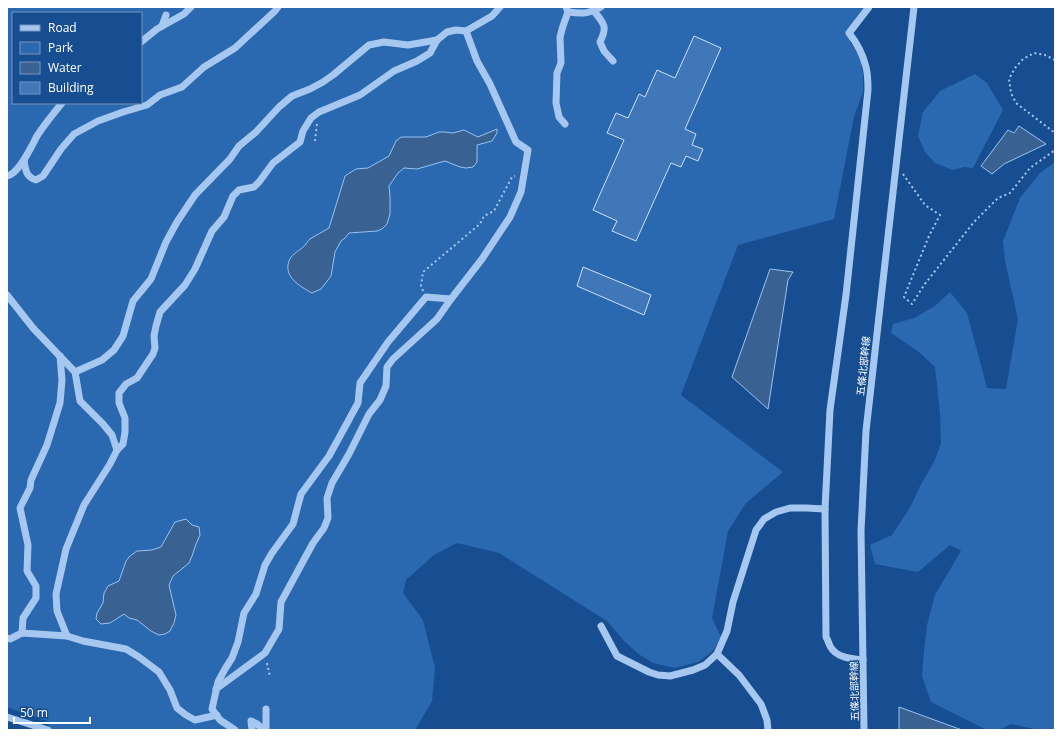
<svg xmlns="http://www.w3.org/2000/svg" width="1062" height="737" viewBox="0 0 1062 737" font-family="'Open Sans','Noto Sans JP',sans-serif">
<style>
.green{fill:#2a68b0;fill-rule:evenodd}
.water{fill:#396192;stroke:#98c3f3}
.building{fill:#4077b9;stroke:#cde2fb}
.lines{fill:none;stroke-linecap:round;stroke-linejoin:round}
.path{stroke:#a6c8f0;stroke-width:2;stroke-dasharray:2 3;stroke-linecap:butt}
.minor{stroke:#a6c8f0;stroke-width:7}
.labels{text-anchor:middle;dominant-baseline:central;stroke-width:3;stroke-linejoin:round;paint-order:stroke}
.street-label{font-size:10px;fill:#fff;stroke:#174e92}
</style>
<rect width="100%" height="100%" fill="#174e92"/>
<!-- green -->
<g class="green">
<path d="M7 7H873L856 27 850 42 860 55 863 75V92L854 117 834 219 738 245 681 395 783 472 746 503 728 531 712 618 721 637 713 651 698 662 675 668 653 663 640 655 624 641 607 621 499 553 457 543 434 555 406 580 403 593 423 620 435 668 432 701 415 730H48L49 722 7 707ZM13 13H141V103H13Z"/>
<polygon points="975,74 987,83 1003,110 973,168 964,167 953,170 935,163 925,152 918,136 923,112 940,91"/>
<polygon points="1055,162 1055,730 1038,730 1011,724 999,730 987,730 931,702 922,676 924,651 927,625 935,595 961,551 950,545 918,572 875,564 870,545 892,535 911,506 920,486 934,462 941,443 940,413 935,367 919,352 891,333 893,324 914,318 935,306 950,292 967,313 987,388 1006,389 1018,319 1005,261 1003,241 1020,198 1040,173"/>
</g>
<!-- water -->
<g class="water">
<polygon points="1019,126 1046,144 1004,164 992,174 981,166 1008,130 1014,133"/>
<path d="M497 129V133L492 141 477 145V162L473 167 466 168 460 167 445 161 417 169 404 168 398 173 389 186 390 196V214L387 224 382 229 377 231 349 233 345 238 341 241 335 252 331 276 321 289 312 293C301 287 283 277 289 261 291 255 297 252 302 248 305 246 307 242 310 239 316 235 323 232 329 228L345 176 356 169 368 168 389 156 396 141 401 137H426L439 132H445L453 133 464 130 478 137Z"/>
<polygon points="770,269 793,272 788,280 768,409 732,377"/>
<polygon points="186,519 192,525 199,527 200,535 196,544 192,556 189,563 173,576 169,585 176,615 174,623 170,631 165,634 159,635 151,631 137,620 129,618 124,614 110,623 101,624 96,619 97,613 103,603 104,593 108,586 119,581 126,561 130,556 137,551 152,550 161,547 175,522"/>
<polygon points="899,707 962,730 899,730"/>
</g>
<!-- building -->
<g class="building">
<polygon points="694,36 721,48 685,129 696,134 692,145 703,149 698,161 686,156 681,167 671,163 636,241 612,231 617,221 593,210 624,140 607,133 616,113 628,118 639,94 645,97 657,70 675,78"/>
<polygon points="583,267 651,295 644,315 577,286"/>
</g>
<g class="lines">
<!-- path -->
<g class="path">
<polyline points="1055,60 1045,55 1034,53 1023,59 1015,68 1009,79 1011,93 1016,103 1055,133"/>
<polyline points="315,141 317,124"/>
<polyline points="903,174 925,205 940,215 929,236 904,297 912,304 924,285 974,222 998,198 1010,193 1030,168 1055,150"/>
<polyline points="423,291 421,286 423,272 480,224 484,216 494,211 512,177 515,176"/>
<polyline points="267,663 270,677"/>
</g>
<!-- minor -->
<g class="minor">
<path d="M566 7 568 12C583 14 588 14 601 7"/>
<path d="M594 11C604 24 608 26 600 42L604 51 613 61"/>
<polyline points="162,26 166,15"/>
<polyline points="141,42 157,29 184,14 191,7"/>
<polyline points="565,124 559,117 556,103 557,73 561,63 560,37 563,26 568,12"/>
<path d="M24 161C26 171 26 177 36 180L43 176 61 149 74 134 98 121 123 112 147 105 160 95 182 87 204 67 235 48 275 11 278 7"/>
<path d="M7 176C19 174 31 147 37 136 44 125 53 114 62 103"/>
<polyline points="7,295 33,328 75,372 80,401 103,424 112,435 117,450 110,464 84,505 66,549 56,594 57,611 67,636 83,641 126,649 139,657 159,672 170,690 177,708 186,715 195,720 217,715"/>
<polyline points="75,372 102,360 114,350 123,336 133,301 151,279 166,242 177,222 195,195 230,159 239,146 256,132 279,107 292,96 310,89 323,82 333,75 369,45 384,42 408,45 437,40 447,32 456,30 466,31"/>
<polyline points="117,450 123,444 125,432 125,418 119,403 119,393 126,384 137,378 153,354 155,348 154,336 156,326 160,312 185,285 195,269 212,231 224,217 233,196 239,190 254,187 259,182 273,163 300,142 303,131 311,118 319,112 360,95 394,71 417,61 430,53 437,40"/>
<polyline points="601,626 617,656 649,672 658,675 670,676 693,670 705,665 717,654 727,631 733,602 756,530 764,519 776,512 790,508 806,508 825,509"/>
<polyline points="22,633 23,618 36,598 36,586 27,571 28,545 20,508 30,488 31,480 47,445 60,403 62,380 60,356"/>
<polyline points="7,638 10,639 22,633 67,636"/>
<polyline points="717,654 739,675 761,704 767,720 768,730"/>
<path d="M863 660C852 659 836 658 830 646 829 644 828 640 826 637L825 509 830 410 846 295 868 90C868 83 868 75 866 67 863 55 857 43 849 33L869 7"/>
<polyline points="216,689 265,653 279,629 281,602 313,543 324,528 328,518 327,498 332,483 349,454 369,414 380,400 386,386 387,367 393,359 437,319 451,299"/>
<polyline points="266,709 266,730"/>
<polyline points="7,717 48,730"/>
<polyline points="235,730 220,720 212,709 218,682 225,669 232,658 238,642 244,613 256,594 265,565 272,553 293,524 301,494 329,456 340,436 358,403 360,383 388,342 426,297 451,299 482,259 510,217 521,192 528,150 516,142 490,84 477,61 466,31 492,16 500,7"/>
<polyline points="252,730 251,721 257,724 264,730"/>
<polyline points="864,730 861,531 866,431 914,7"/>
</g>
</g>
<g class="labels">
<!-- street labels -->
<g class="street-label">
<text transform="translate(863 366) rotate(-84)">五條北部幹線</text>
<text transform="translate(854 691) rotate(-91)">五條北部幹線</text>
</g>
</g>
<!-- border -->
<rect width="1062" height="737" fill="none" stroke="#ffffff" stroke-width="16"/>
<!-- legend -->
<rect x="12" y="12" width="130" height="92" fill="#174e92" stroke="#7495be"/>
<rect x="20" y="25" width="20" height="6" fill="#a6c8f0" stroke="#7495be"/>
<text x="48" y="32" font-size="12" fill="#ffffff">Road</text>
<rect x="20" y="42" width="20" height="12" fill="#2a68b0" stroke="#7495be"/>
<text x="48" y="52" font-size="12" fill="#ffffff">Park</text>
<rect x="20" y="62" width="20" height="12" fill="#396192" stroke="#7495be"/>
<text x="48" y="72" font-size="12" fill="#ffffff">Water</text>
<rect x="20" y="82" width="20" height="12" fill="#4077b9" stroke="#7495be"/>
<text x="48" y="92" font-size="12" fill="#ffffff">Building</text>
<!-- scale -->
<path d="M14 717v6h76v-6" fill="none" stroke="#ffffff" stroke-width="2"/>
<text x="20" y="717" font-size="12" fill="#ffffff" stroke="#174e92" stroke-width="3" paint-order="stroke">50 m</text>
</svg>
